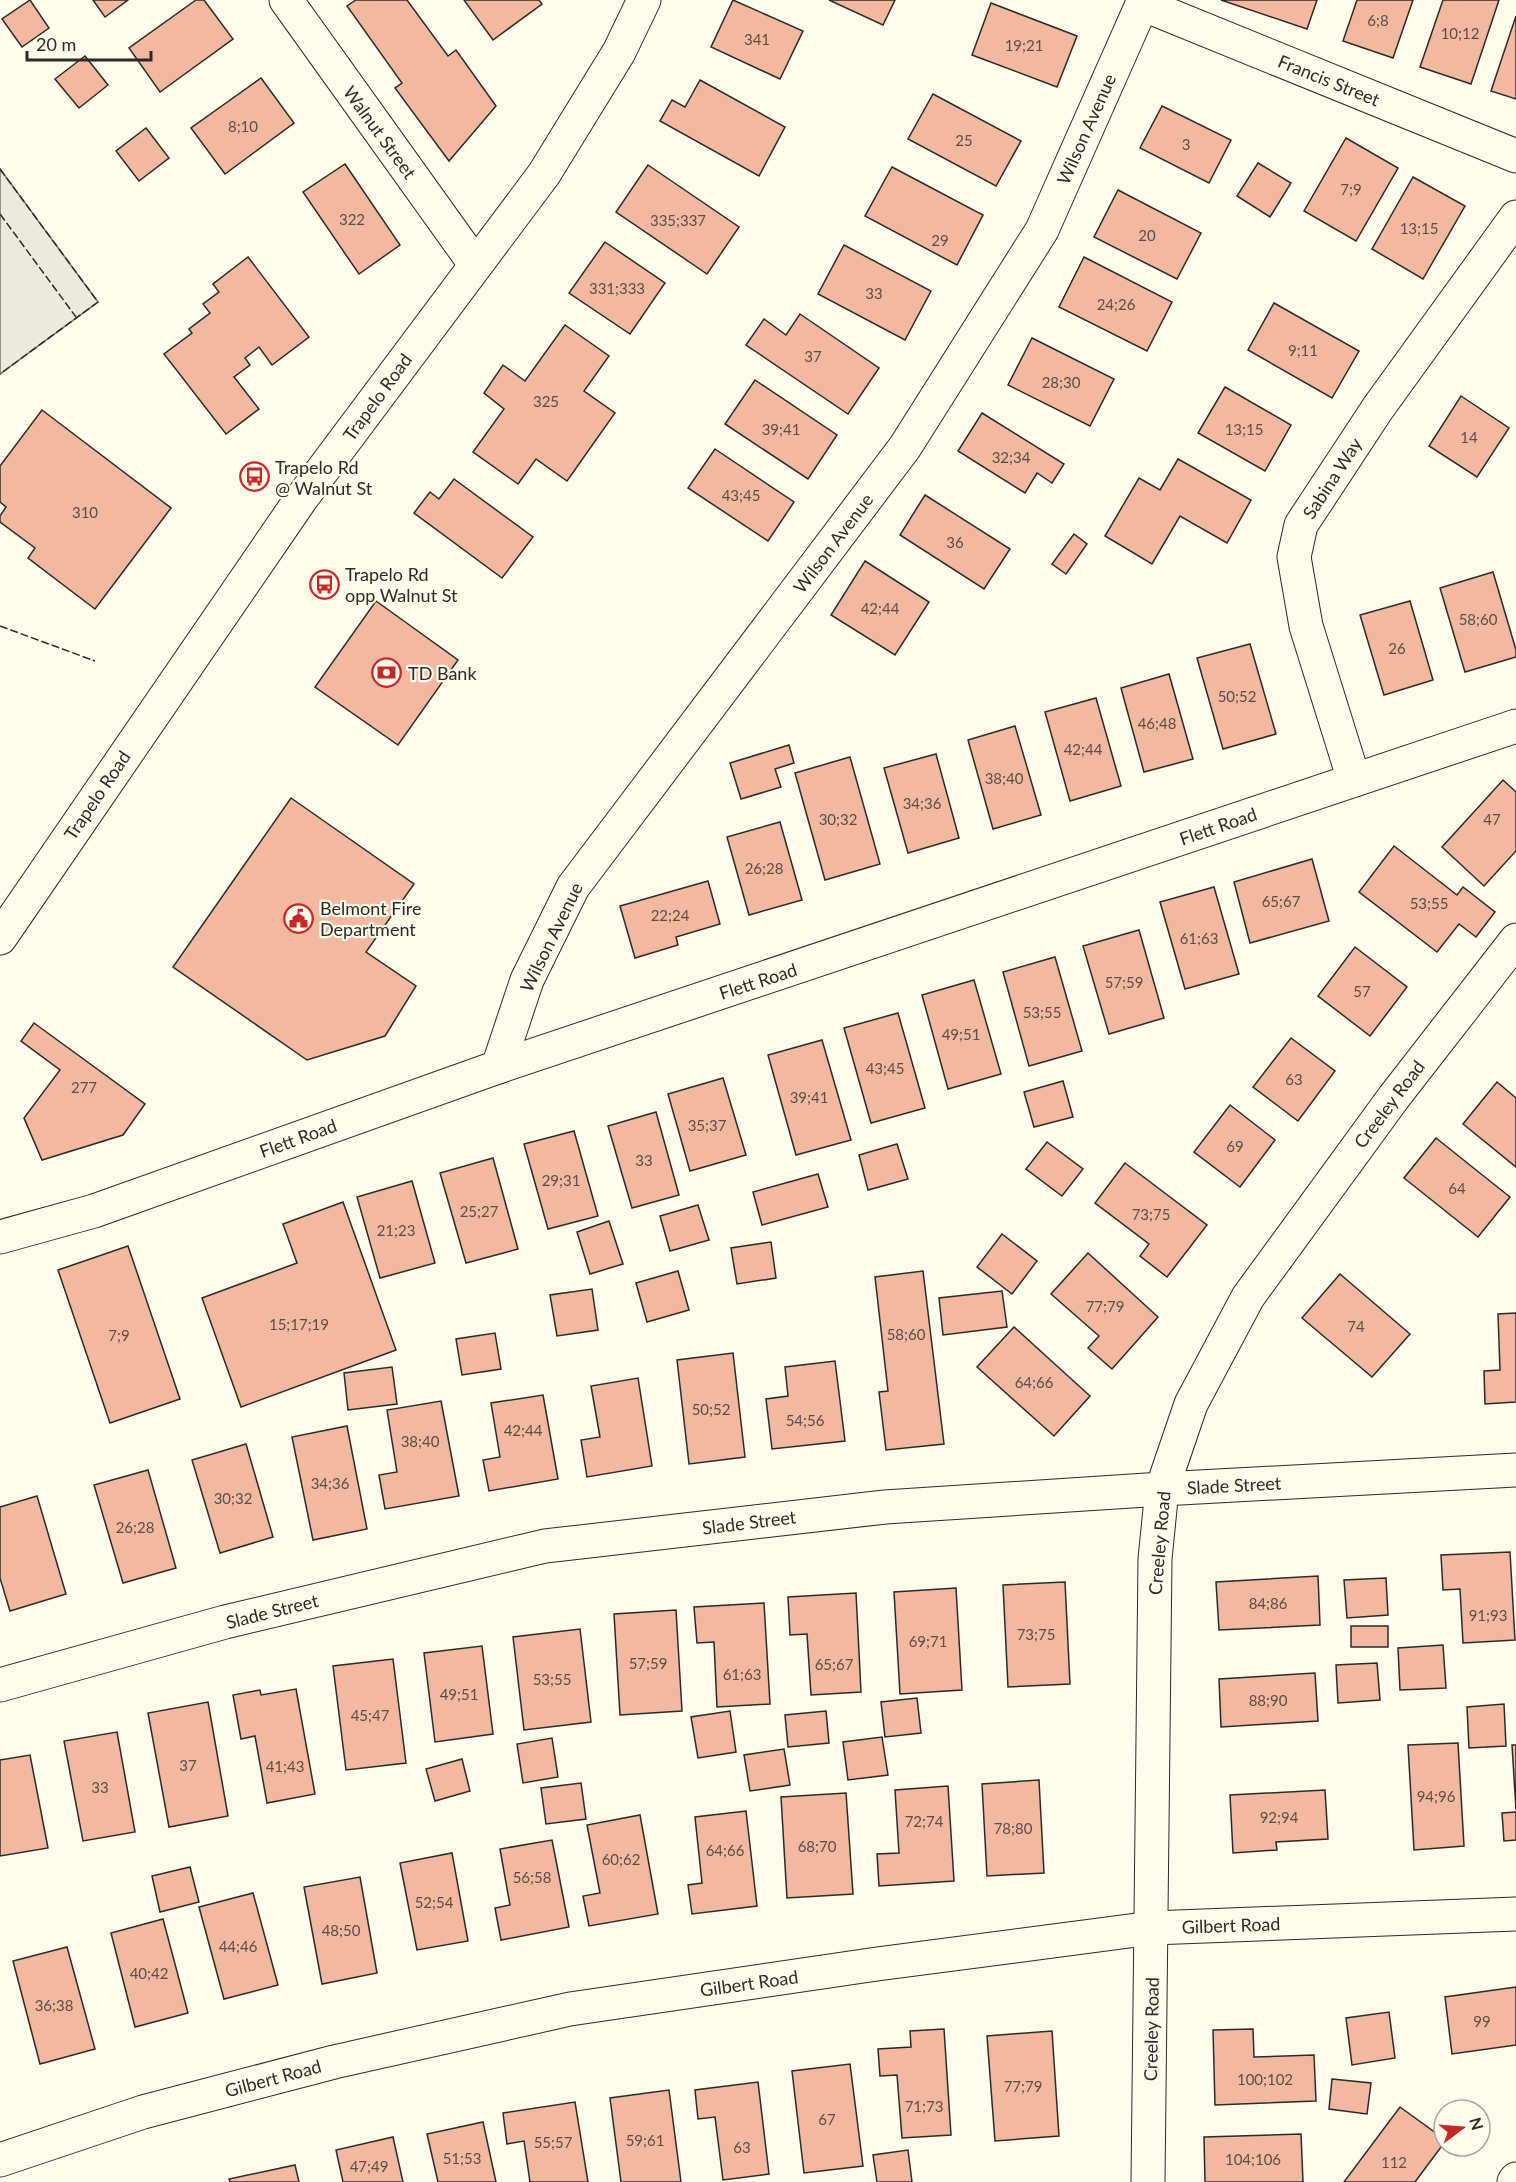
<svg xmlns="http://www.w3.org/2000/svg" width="1516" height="2182" viewBox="0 0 1516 2182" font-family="Lato,sans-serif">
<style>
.green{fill:#ecebdb;stroke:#74746e;stroke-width:1.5}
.building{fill:#f2b8a0;stroke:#2b2b2b;stroke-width:1.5}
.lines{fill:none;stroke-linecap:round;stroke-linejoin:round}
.minor-casing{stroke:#2b2b2b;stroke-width:35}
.major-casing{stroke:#2b2b2b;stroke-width:35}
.minor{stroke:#fdfbea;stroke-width:33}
.major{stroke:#fdfbea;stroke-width:33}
.fence{stroke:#2b2b2b;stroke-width:1.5;stroke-dasharray:8 3;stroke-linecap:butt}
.labels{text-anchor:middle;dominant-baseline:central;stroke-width:4.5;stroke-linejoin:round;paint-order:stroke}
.number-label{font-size:15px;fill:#5d4e48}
.street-label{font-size:18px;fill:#2b2b2b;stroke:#fdfbea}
.poi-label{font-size:18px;fill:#2b2b2b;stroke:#fdfbea;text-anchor:start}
</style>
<rect width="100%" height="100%" fill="#fdfbea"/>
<!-- green -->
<polygon class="green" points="0,169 98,302 0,374"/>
<!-- building -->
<g class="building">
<polygon points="30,0 49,28 22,47 2,19"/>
<polygon points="93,0 128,0 105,17"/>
<polygon points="196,0 204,0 233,39 160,92 129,48"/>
<polygon points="356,0 407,0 448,56 456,50 496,106 449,161 395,88 402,83 347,6"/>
<polygon points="464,0 539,0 542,4 493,40"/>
<polygon points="733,0 803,31 780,79 711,47"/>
<polygon points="829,0 895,0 883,25"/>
<polygon points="1221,0 1317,0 1307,29"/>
<polygon points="1357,0 1413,0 1393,58 1343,41"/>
<polygon points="1443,0 1499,0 1471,84 1420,67"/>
<polygon points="991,3 1077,36 1057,87 972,55"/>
<polygon points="1516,16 1516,99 1491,91"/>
<polygon points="85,56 108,85 79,108 55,79"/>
<polygon points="261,78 294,123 225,174 191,128"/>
<polygon points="700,80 785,127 759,176 660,121 672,100 685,107"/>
<polygon points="933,94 1021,141 996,186 908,139"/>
<polygon points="1162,106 1231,140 1209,183 1140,148"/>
<polygon points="146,128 169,158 139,181 116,151"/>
<polygon points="1346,138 1398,168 1356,241 1304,211"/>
<polygon points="1258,163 1291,183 1270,217 1237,196"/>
<polygon points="345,164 400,245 359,274 303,192"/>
<polygon points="648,165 739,227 707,274 616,212"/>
<polygon points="892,167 983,215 957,265 865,216"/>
<polygon points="1413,177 1465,206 1423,279 1372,249"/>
<polygon points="1118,190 1201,233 1177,279 1094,237"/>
<polygon points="605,242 665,283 630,334 569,293"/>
<polygon points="844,245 931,291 905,340 818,294"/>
<polygon points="248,257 309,337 272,365 259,347 245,358 250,365 234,377 259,409 226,434 164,354 192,333 189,329 210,313 203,304 219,292 213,284"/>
<polygon points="1084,257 1172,302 1147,351 1059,307"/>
<polygon points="1274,303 1359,351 1332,398 1248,350"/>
<polygon points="800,314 879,368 848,414 746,345 764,319 786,335"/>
<polygon points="565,325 609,356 584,391 615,413 567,481 536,459 518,484 473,452 504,409 484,393 503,365 525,381"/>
<polygon points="1032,338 1114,379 1090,426 1008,385"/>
<polygon points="755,380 837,435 808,479 725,424"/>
<polygon points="1225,387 1291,425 1265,471 1198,433"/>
<polygon points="1461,396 1509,428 1477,477 1429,446"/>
<polygon points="42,410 171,508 95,609 28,558 35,548 0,522 0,516 6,507 0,502 0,466"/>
<polygon points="982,413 1064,464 1052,483 1037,473 1025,493 958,451"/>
<polygon points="715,449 794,502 768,541 688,488"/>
<polygon points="1178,459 1251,500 1227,543 1180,516 1152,564 1105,536 1139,478 1160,490"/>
<polygon points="454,479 533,537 502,578 414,513 430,492 439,499"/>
<polygon points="925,495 1010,549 984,589 900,535"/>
<polygon points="1074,534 1087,544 1066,574 1052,564"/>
<polygon points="865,561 929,602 895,655 831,615"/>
<polygon points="1493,572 1516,650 1516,657 1465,672 1440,588"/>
<polygon points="376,601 458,660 398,745 315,687"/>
<polygon points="1410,601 1433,680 1384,695 1360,615"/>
<polygon points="1250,644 1276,734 1223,749 1197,658"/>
<polygon points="1169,674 1193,759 1144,772 1121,688"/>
<polygon points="1096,698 1121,786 1070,801 1045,712"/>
<polygon points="1015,726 1041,815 993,829 968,740"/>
<polygon points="789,745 794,763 775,769 781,787 741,799 730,763"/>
<polygon points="936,754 959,838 908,853 884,768"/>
<polygon points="850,757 880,864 825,880 795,773"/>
<polygon points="1503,780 1516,792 1516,851 1484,886 1442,847"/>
<polygon points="291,798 414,884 366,952 416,986 385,1036 307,1060 173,967"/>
<polygon points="780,822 802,900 749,915 727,837"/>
<polygon points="1394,846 1457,895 1463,887 1495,912 1476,937 1459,924 1437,952 1359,892"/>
<polygon points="1312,859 1329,921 1250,943 1234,882"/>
<polygon points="708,881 720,924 676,937 678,945 635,958 620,906"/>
<polygon points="1214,887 1239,974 1185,989 1160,902"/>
<polygon points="1139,930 1164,1018 1109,1034 1083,946"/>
<polygon points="1355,947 1407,987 1370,1036 1318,996"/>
<polygon points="1055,957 1082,1051 1029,1066 1003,972"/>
<polygon points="974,980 1001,1074 948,1089 922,995"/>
<polygon points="898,1013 925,1108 871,1123 844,1028"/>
<polygon points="34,1023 145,1104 123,1135 42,1160 24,1118 60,1070 21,1041"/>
<polygon points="1291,1038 1335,1071 1298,1121 1253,1087"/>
<polygon points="822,1040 851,1140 796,1155 768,1055"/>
<polygon points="723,1078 746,1155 690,1171 668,1094"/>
<polygon points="1063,1081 1073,1117 1034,1127 1024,1092"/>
<polygon points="1497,1082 1516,1098 1516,1167 1463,1124"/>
<polygon points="1230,1105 1275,1140 1240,1187 1194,1152"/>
<polygon points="656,1112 679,1195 632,1208 608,1126"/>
<polygon points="574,1131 598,1216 548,1229 524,1144"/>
<polygon points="1436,1138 1510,1197 1478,1237 1404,1178"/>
<polygon points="1047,1142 1083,1169 1062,1196 1026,1169"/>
<polygon points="897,1144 908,1179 868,1190 859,1155"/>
<polygon points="493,1158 518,1249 466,1263 440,1173"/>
<polygon points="1125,1163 1207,1225 1167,1277 1140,1256 1149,1244 1095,1203"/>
<polygon points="818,1174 828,1207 762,1225 753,1192"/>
<polygon points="412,1181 435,1263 380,1278 357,1197"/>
<polygon points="343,1202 396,1350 241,1407 202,1298 297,1263 283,1224"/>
<polygon points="698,1205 709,1240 670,1251 660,1216"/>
<polygon points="609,1221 623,1264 590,1274 577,1232"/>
<polygon points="1002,1234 1037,1261 1012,1294 977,1267"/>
<polygon points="771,1242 776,1278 737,1284 731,1248"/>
<polygon points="128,1246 180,1399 110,1423 58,1270"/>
<polygon points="1088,1253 1158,1317 1112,1369 1088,1348 1099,1336 1051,1294"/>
<polygon points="678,1271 689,1310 647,1322 636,1283"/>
<polygon points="923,1271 944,1444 886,1450 879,1392 888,1391 875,1277"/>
<polygon points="1340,1274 1410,1334 1372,1377 1302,1318"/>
<polygon points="592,1289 598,1330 557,1336 550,1295"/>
<polygon points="1002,1291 1007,1327 943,1335 939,1298"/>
<polygon points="1516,1313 1516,1402 1485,1404 1484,1371 1500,1370 1498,1314"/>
<polygon points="1014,1327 1090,1396 1054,1436 977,1367"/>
<polygon points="495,1333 501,1369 462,1375 456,1339"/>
<polygon points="733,1353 745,1457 689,1464 677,1360"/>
<polygon points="835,1361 845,1441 772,1449 766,1399 788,1396 785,1367"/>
<polygon points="392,1367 397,1404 348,1410 344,1373"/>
<polygon points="638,1378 652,1466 587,1477 581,1440 600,1437 591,1386"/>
<polygon points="543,1395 558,1479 489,1491 483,1460 500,1457 491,1403"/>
<polygon points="441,1401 459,1496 385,1509 379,1475 397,1472 387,1410"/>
<polygon points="347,1426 367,1529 313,1540 292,1437"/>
<polygon points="246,1444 273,1537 220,1553 192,1460"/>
<polygon points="148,1470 176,1568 123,1583 94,1485"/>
<polygon points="37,1496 66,1594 10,1611 0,1578 0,1507"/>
<polygon points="1510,1552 1515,1640 1463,1643 1460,1589 1443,1590 1441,1555"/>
<polygon points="1318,1576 1320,1625 1219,1630 1216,1582"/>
<polygon points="1386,1578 1388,1615 1347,1618 1344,1580"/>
<polygon points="1065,1582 1070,1684 1008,1687 1003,1585"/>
<polygon points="956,1588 962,1690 900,1694 894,1592"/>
<polygon points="856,1593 861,1692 811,1695 807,1634 790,1635 788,1597"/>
<polygon points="764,1603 770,1704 717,1707 714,1642 697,1643 694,1607"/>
<polygon points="676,1610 682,1711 620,1715 614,1614"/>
<rect x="1351" y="1626" width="37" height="21"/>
<polygon points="580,1629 591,1722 524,1730 513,1637"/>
<polygon points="1443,1645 1446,1688 1400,1690 1398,1648"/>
<polygon points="482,1646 493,1734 435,1742 424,1653"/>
<polygon points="393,1659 406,1763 346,1770 333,1666"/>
<polygon points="1377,1663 1380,1700 1338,1703 1336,1665"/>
<polygon points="1315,1673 1318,1721 1221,1727 1219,1679"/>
<polygon points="296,1689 315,1794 267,1803 255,1736 241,1739 233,1695 260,1690 261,1695"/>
<polygon points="917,1698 921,1733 885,1737 881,1702"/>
<polygon points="208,1702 228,1816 169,1827 148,1713"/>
<polygon points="1504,1704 1506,1746 1469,1748 1467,1707"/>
<polygon points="730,1711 736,1752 698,1758 691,1717"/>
<polygon points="826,1711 829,1743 788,1747 785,1715"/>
<polygon points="117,1732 135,1832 83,1841 64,1741"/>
<polygon points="882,1737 888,1775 848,1780 843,1742"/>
<polygon points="552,1738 558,1777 523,1783 517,1744"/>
<polygon points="1458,1743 1464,1846 1414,1850 1408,1745"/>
<polygon points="1512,1745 1516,1745 1516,1810"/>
<polygon points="784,1749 790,1785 750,1791 744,1755"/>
<polygon points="30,1755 48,1848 0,1856 0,1760"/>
<polygon points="462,1759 470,1791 435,1801 426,1769"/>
<polygon points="1039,1780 1044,1873 987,1876 982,1784"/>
<polygon points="581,1783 586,1819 546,1824 541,1788"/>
<polygon points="948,1786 954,1881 879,1886 877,1854 899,1853 895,1790"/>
<polygon points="1325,1790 1328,1839 1276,1842 1277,1850 1233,1853 1230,1795"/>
<polygon points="846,1793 853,1894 787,1898 781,1797"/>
<polygon points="746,1811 757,1906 692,1914 688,1885 702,1883 695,1817"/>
<polygon points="1516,1812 1516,1840 1504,1841 1502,1813"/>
<polygon points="640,1815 658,1914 589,1926 583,1896 600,1893 587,1825"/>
<polygon points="552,1840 569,1927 501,1940 495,1908 510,1905 500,1849"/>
<polygon points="452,1853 468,1941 417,1950 400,1863"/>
<polygon points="190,1867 199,1902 160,1912 152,1876"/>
<polygon points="360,1877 377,1973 322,1984 304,1887"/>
<polygon points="253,1893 278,1985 224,1999 199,1907"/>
<polygon points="163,1919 188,2013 135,2027 111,1933"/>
<polygon points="67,1947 95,2049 40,2064 13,1961"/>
<polygon points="1516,1987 1516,2045 1452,2054 1445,1997"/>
<polygon points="1389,2012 1395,2058 1352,2065 1346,2018"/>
<polygon points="944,2029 951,2135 902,2138 897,2075 880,2076 878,2049 911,2047 910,2031"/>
<polygon points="1253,2029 1254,2057 1314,2055 1316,2101 1215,2105 1213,2030"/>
<polygon points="1052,2031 1059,2136 995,2141 987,2036"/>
<polygon points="850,2064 863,2166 804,2173 792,2071"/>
<polygon points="1332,2079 1371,2083 1367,2114 1329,2109"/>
<polygon points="758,2082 769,2174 723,2180 715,2117 698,2119 695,2090"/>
<polygon points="669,2090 681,2182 621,2182 610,2098"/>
<polygon points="575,2102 588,2182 530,2182 524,2141 507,2144 503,2113"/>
<polygon points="1400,2107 1444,2139 1444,2143 1415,2182 1344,2182"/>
<polygon points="483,2122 496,2182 438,2182 427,2134"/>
<polygon points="1301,2134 1303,2182 1205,2182 1204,2137"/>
<polygon points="393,2137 403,2182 343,2182 336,2150"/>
<polygon points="908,2150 912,2182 877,2182 873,2155"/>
<polygon points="295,2165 299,2182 230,2182 229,2179"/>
</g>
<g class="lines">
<defs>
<g id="minor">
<polyline points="286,0 475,264"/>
<polyline points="1142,4 1516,156"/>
<polyline points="1354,780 1306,626 1294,557 1301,525 1378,408 1516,217"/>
<polyline points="498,1067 527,980 573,887 905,447 1042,230 1144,0"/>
<polyline points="0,1237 94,1211 498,1067 1516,726"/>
<polyline points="0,1685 225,1622 545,1546 885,1507 1162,1489 1516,1470"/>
<polyline points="0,2160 143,2112 334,2062 570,2009 877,1964 1152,1928 1516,1914"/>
<polyline points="1148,2182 1155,1559 1162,1489 1191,1404 1248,1297 1394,1097 1516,940"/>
<polyline points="1514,2182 1516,2179"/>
</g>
<polyline id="major" points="0,938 301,499 544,174 619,52 644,0"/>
</defs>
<!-- minor casing -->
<use href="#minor" class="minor-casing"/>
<!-- major casing -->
<use href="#major" class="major-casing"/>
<!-- minor -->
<use href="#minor" class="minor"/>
<!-- major -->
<use href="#major" class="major"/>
<!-- fence -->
<g class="fence">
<polyline points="0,169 98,302 0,374"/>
<polyline points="0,214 76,317"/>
<polyline points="0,626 95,661"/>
</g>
</g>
<!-- icons -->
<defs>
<symbol id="bus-ring" viewBox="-11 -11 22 22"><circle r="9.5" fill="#fdfbea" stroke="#c62828" stroke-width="1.5"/><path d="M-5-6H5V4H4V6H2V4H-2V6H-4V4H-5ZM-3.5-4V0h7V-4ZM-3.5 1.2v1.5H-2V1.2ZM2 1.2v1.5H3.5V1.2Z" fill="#c62828"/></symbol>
<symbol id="bank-ring" viewBox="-11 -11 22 22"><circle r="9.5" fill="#fdfbea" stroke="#c62828" stroke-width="1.5"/><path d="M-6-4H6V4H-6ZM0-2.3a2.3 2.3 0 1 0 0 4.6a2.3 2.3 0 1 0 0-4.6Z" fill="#c62828"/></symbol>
<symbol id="civic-ring" viewBox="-11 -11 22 22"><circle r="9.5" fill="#fdfbea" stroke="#c62828" stroke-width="1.5"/><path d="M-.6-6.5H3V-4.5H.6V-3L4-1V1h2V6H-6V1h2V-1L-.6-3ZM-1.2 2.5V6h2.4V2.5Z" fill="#c62828"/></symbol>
</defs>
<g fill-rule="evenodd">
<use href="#bus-ring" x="238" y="460" width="33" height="33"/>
<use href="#bus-ring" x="308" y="568" width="33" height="33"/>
<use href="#bank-ring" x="370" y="656" width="33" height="33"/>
<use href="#civic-ring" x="282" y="902" width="33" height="33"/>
</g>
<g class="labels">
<!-- number labels -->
<g class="number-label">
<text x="1378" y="20">6;8</text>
<text x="1460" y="33">10;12</text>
<text x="757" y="39">341</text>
<text x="1024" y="45">19;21</text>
<text x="243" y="126">8;10</text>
<text x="964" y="140">25</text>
<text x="1186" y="144">3</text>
<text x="1351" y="189">7;9</text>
<text x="352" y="219">322</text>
<text x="678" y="220">335;337</text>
<text x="1419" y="228">13;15</text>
<text x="1147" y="235">20</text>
<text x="940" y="240">29</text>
<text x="617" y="288">331;333</text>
<text x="874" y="293">33</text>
<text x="1116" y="304">24;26</text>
<text x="1303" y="350">9;11</text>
<text x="813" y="356">37</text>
<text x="1061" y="382">28;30</text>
<text x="546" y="401">325</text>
<text x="781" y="429">39;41</text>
<text x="1244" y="429">13;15</text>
<text x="1469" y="437">14</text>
<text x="1011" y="457">32;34</text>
<text x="741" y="495">43;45</text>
<text x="85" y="512">310</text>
<text x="955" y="542">36</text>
<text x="880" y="608">42;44</text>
<text x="1478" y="619">58;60</text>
<text x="1397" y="648">26</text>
<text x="1237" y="696">50;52</text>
<text x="1157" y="723">46;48</text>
<text x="1083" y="749">42;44</text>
<text x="1004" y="778">38;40</text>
<text x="922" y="803">34;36</text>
<text x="838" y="819">30;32</text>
<text x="1492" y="819">47</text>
<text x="764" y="868">26;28</text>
<text x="1281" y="901">65;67</text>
<text x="1429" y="903">53;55</text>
<text x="670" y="915">22;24</text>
<text x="1199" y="938">61;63</text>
<text x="1124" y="982">57;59</text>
<text x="1362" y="991">57</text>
<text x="1042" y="1012">53;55</text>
<text x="961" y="1034">49;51</text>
<text x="885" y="1068">43;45</text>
<text x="1294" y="1079">63</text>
<text x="84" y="1087">277</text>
<text x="809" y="1097">39;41</text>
<text x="707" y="1125">35;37</text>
<text x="1235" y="1146">69</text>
<text x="644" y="1160">33</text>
<text x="561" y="1180">29;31</text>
<text x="1457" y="1188">64</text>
<text x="479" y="1211">25;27</text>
<text x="1151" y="1214">73;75</text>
<text x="396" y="1230">21;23</text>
<text x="1105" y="1306">77;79</text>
<text x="299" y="1324">15;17;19</text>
<text x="1356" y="1326">74</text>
<text x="906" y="1334">58;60</text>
<text x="119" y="1335">7;9</text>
<text x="1034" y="1382">64;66</text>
<text x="711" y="1409">50;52</text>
<text x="805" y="1420">54;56</text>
<text x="523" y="1430">42;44</text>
<text x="420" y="1441">38;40</text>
<text x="330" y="1483">34;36</text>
<text x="233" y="1498">30;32</text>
<text x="135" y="1527">26;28</text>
<text x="1268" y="1603">84;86</text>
<text x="1488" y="1615">91;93</text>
<text x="1036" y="1634">73;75</text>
<text x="928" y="1641">69;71</text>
<text x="648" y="1663">57;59</text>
<text x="834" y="1664">65;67</text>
<text x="742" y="1674">61;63</text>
<text x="552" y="1679">53;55</text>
<text x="459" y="1694">49;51</text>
<text x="1268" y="1700">88;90</text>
<text x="370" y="1715">45;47</text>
<text x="188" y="1765">37</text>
<text x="285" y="1766">41;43</text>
<text x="100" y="1787">33</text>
<text x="1436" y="1796">94;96</text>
<text x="1279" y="1817">92;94</text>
<text x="924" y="1821">72;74</text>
<text x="1013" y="1828">78;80</text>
<text x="817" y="1846">68;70</text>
<text x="725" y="1850">64;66</text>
<text x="621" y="1859">60;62</text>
<text x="532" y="1877">56;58</text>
<text x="434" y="1902">52;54</text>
<text x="341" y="1930">48;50</text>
<text x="238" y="1946">44;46</text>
<text x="149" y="1973">40;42</text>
<text x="54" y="2005">36;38</text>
<text x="1482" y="2021">99</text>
<text x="1265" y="2079">100;102</text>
<text x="1023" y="2086">77;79</text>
<text x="924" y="2106">71;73</text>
<text x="827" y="2119">67</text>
<text x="645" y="2140">59;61</text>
<text x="553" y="2142">55;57</text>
<text x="742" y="2147">63</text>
<text x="462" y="2158">51;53</text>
<text x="1253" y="2159">104;106</text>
<text x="1394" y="2162">112</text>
<text x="369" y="2166">47;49</text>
</g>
<!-- street labels -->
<g class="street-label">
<text transform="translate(1329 80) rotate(22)">Francis Street</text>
<text transform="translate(1086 129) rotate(-66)">Wilson Avenue</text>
<text transform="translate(380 132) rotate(54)">Walnut Street</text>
<text transform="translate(377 397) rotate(-54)">Trapelo Road</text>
<text transform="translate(1332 478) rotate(-57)">Sabina Way</text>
<text transform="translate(833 543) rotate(-53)">Wilson Avenue</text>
<text transform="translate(97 795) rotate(-56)">Trapelo Road</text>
<text transform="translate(1218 826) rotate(-19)">Flett Road</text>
<text transform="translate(551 937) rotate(-64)">Wilson Avenue</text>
<text transform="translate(758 981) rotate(-18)">Flett Road</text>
<text transform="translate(1389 1104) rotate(-53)">Creeley Road</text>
<text transform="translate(298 1138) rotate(-20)">Flett Road</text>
<text transform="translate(1234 1485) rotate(-3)">Slade Street</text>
<text transform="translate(749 1522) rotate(-7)">Slade Street</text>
<text transform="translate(1159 1543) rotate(-85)">Creeley Road</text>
<text transform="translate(272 1611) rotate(-14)">Slade Street</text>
<text transform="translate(1231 1925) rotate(-2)">Gilbert Road</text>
<text transform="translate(749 1983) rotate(-8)">Gilbert Road</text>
<text transform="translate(1151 2029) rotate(-89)">Creeley Road</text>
<text transform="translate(273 2078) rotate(-15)">Gilbert Road</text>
</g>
<!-- poi labels -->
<g class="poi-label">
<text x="275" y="467">Trapelo Rd<tspan x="275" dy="21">@ Walnut St</tspan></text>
<text x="345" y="574">Trapelo Rd<tspan x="345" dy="21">opp Walnut St</tspan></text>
<text x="408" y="673">TD Bank</text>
<text x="320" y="908">Belmont Fire<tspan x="320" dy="21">Department</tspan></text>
</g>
</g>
<!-- north arrow -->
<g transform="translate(1462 2128) rotate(74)"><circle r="28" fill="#fdfbea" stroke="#a9a89e" stroke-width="1.5"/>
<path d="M0-4.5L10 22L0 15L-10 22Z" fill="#c62828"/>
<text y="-9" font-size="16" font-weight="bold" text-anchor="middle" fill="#2b2b2b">N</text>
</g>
<!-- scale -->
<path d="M27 51v9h124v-9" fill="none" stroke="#2b2b2b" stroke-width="3"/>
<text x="36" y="51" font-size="18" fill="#2b2b2b" stroke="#fdfbea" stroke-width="4.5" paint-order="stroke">20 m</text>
</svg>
